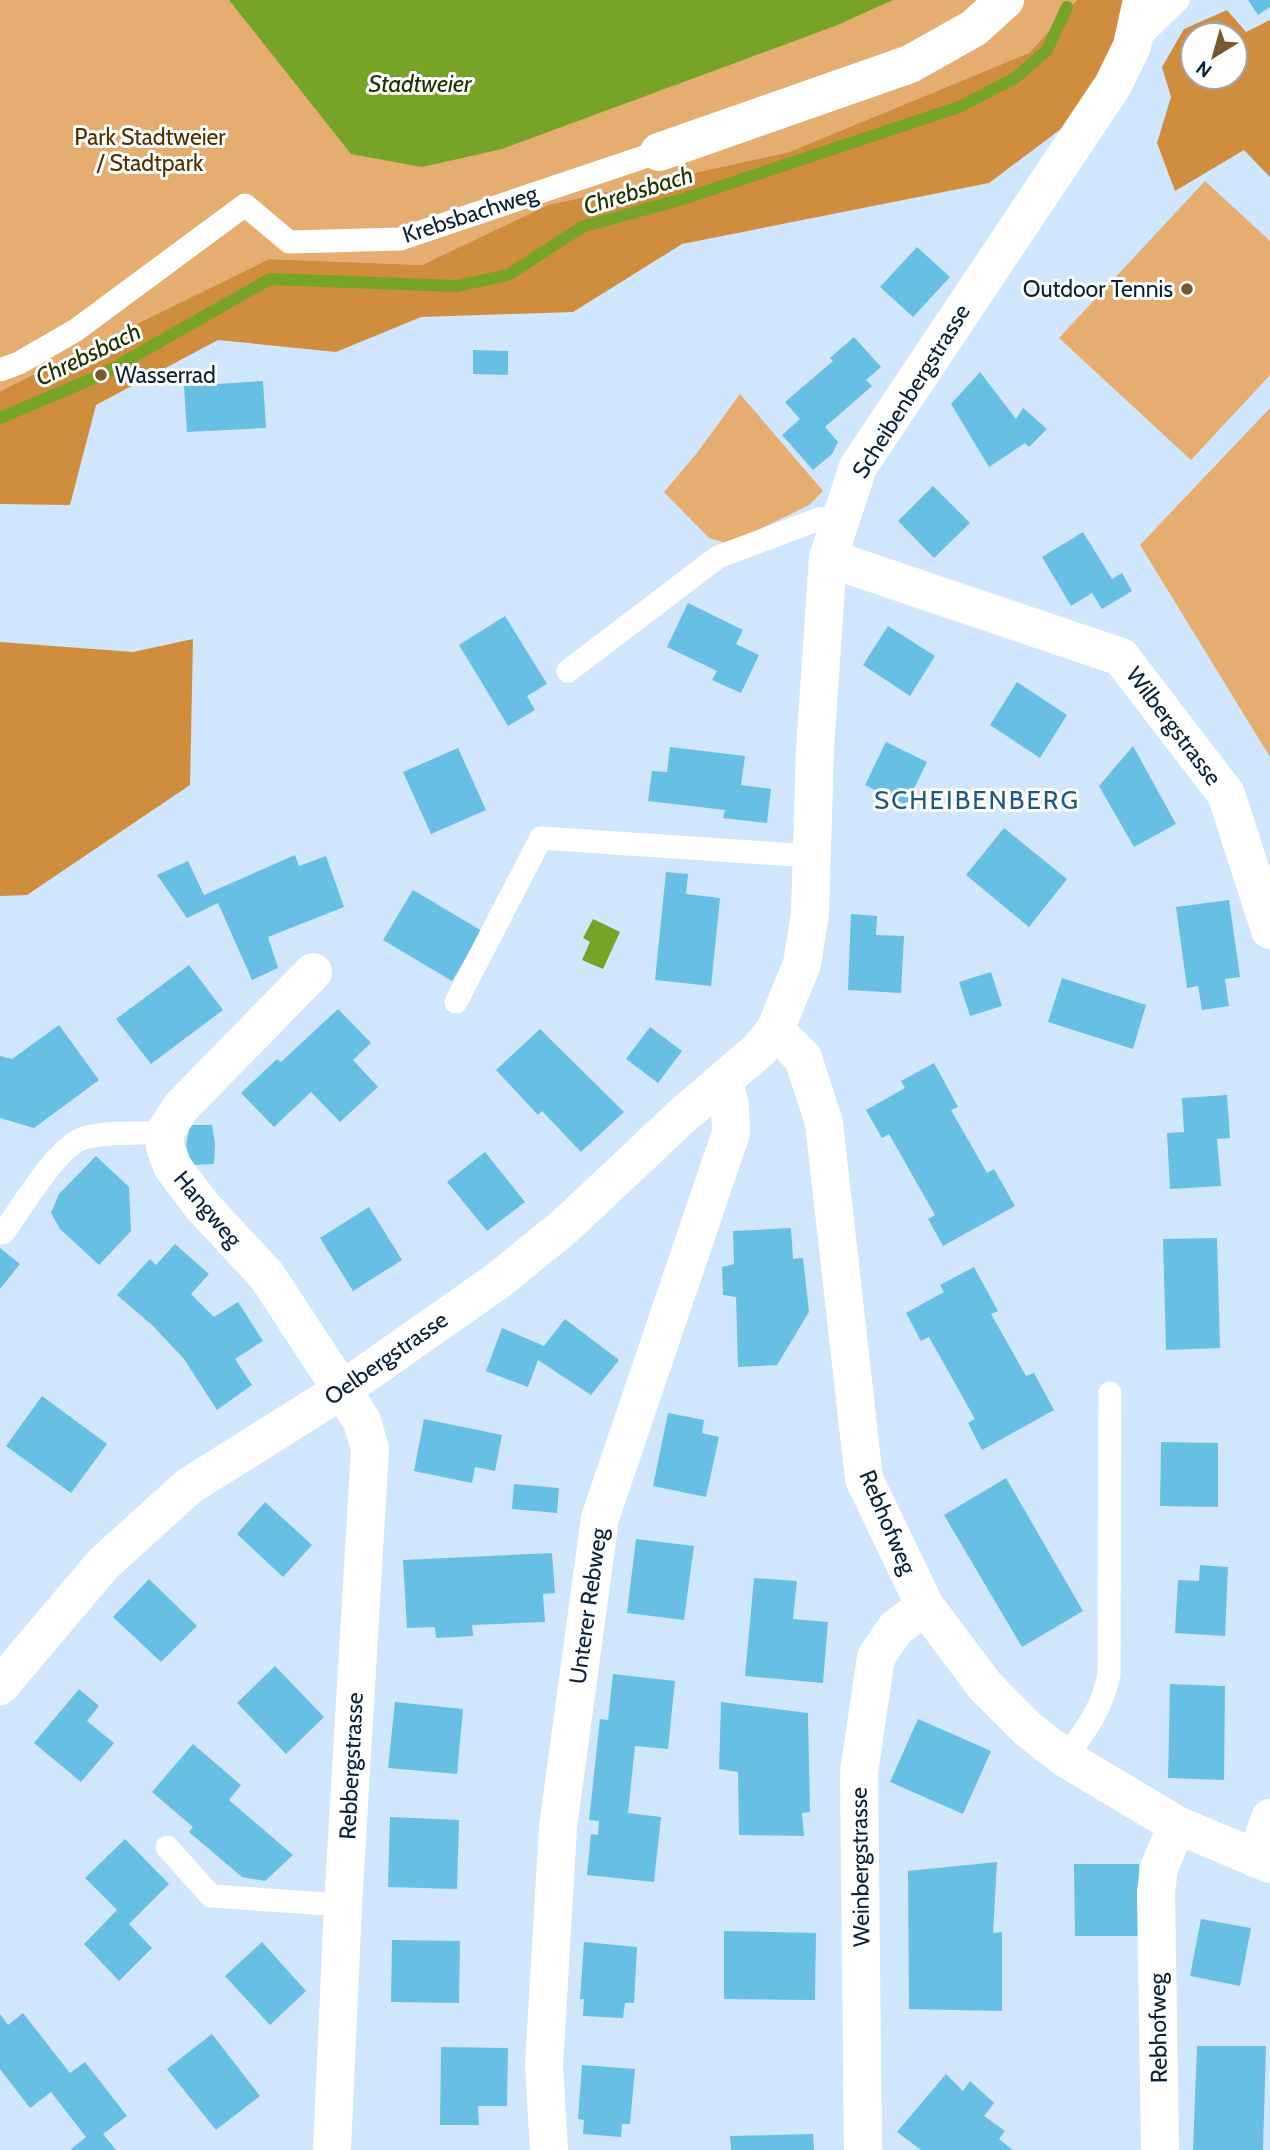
<svg xmlns="http://www.w3.org/2000/svg" width="1270" height="2150" viewBox="0 0 1270 2150" font-family="Cabin,sans-serif">
<style>
.green{fill:#e5ad6f}
.forest{fill:#d08d3d;fill-rule:evenodd}
.water{fill:#77a327}
.lines{fill:none;stroke-linecap:round;stroke-linejoin:round}
.stream{stroke:#77a327;stroke-width:12}
.building{fill:#68bfe4}
.service{stroke:#fff;stroke-width:23}
.minor{stroke:#fff;stroke-width:38}
.poi-dot{fill:#7a5730;stroke:#fff;stroke-width:2.5}
.labels{text-anchor:middle;dominant-baseline:central;stroke-width:6;stroke-linejoin:round;paint-order:stroke}
.park-label{font-size:23px;fill:#502f00;stroke:#fff}
.street-label{font-size:23px;fill:#092136;stroke:#fff}
.poi-label{font-size:23px;fill:#092136;stroke:#fff;text-anchor:end}
.water-label{font-size:24px;font-style:italic;fill:#203100;stroke:#fff}
.quarter-label{font-size:26px;letter-spacing:2px;fill:#1d5888;stroke:#fff}
</style>
<rect width="100%" height="100%" fill="#cfe6fd"/>
<!-- green -->
<g class="green">
<polygon points="0,0 1077,0 1029,53 789,152 548,205 422,265 269,259 0,391"/>
<polygon points="1205,181 1270,241 1270,375 1191,460 1059,338"/>
<polygon points="740,394 823,491 809,505 729,544 709,538 664,492 697,453"/>
<polygon points="1270,408 1270,757 1140,545"/>
</g>
<!-- forest -->
<g class="forest">
<polygon points="1077,0 1125,0 1128,11 1090,107 989,183 682,244 573,312 421,317 336,352 218,340 96,405 70,505 0,504 0,391 269,259 422,265 548,205 789,152 1029,53"/>
<path d="M1227 10 1246 32 1270 20V177L1244 150 1175 191 1157 143 1171 97 1162 67 1184 29ZM1193 35H1235V77H1193Z"/>
<polygon points="193,639 190,785 27,895 0,896 0,642 133,652"/>
</g>
<!-- water -->
<g class="water">
<polygon points="229,0 893,0 835,26 502,149 422,167 351,154"/>
<polygon points="593,919 620,932 603,969 582,960 590,942 583,938"/>
</g>
<g class="lines">
<!-- stream -->
<polyline class="stream" points="0,418 101,375 270,279 456,286 508,275 582,227 686,198 959,107 1015,78 1047,50 1067,7"/>
</g>
<!-- building -->
<g class="building">
<polygon points="1248,0 1270,0 1270,7 1258,15"/>
<polygon points="1218,20 1229,35 1199,35 1198,33"/>
<polygon points="917,247 950,277 913,317 880,287"/>
<polygon points="854,337 881,367 866,380 872,386 825,427 838,442 832,454 813,470 782,435 800,419 785,402 833,361 830,358"/>
<polygon points="473,350 508,351 508,375 473,374"/>
<polygon points="980,372 1016,419 1023,408 1047,429 1029,447 1025,443 989,467 951,404"/>
<polygon points="263,381 266,428 187,432 184,386"/>
<polygon points="933,486 970,523 934,558 898,521"/>
<polygon points="1083,532 1112,579 1122,573 1132,591 1102,609 1092,593 1071,606 1042,557"/>
<polygon points="688,603 743,630 736,644 759,655 741,693 712,680 717,671 667,647"/>
<polygon points="505,616 547,684 527,696 535,710 508,726 459,645"/>
<polygon points="888,626 935,656 910,696 863,665"/>
<polygon points="1017,682 1067,715 1040,758 990,725"/>
<polygon points="886,742 927,762 906,805 865,785"/>
<polygon points="1133,746 1176,824 1134,847 1099,786"/>
<polygon points="670,747 745,756 741,785 771,789 767,823 723,818 725,810 648,801 652,771 667,772"/>
<polygon points="458,748 486,810 431,834 403,772"/>
<polygon points="1004,828 1067,879 1029,927 966,875"/>
<polygon points="295,855 299,866 326,856 344,907 268,937 278,968 252,980 218,903 187,918 157,875 188,861 204,895"/>
<polygon points="666,872 688,874 686,894 720,898 711,986 655,980"/>
<polygon points="413,890 482,931 452,981 383,940"/>
<polygon points="1229,900 1240,977 1225,979 1229,1006 1202,1010 1198,986 1187,988 1176,907"/>
<polygon points="851,914 877,916 876,935 904,936 901,993 848,990"/>
<polygon points="189,965 223,1010 151,1064 116,1019"/>
<polygon points="991,972 1002,1006 970,1016 959,982"/>
<polygon points="1062,978 1146,1005 1133,1049 1048,1022"/>
<polygon points="338,1009 371,1043 353,1060 378,1087 340,1122 311,1092 274,1127 241,1093 277,1059 281,1062"/>
<polygon points="59,1025 99,1080 34,1128 0,1118 0,1056 12,1059"/>
<polygon points="650,1027 682,1051 658,1083 626,1059"/>
<polygon points="540,1029 624,1112 581,1152 542,1111 538,1115 496,1070"/>
<polygon points="934,1063 958,1107 951,1110 987,1173 994,1169 1015,1206 943,1246 928,1219 935,1215 889,1134 882,1138 866,1110 905,1088 901,1081"/>
<polygon points="1227,1095 1230,1138 1217,1139 1221,1186 1170,1189 1167,1133 1184,1132 1182,1098"/>
<polygon points="190,1125 212,1125 215,1144 214,1164 192,1165 186,1145"/>
<polygon points="485,1152 525,1202 487,1231 447,1182"/>
<polygon points="96,1156 129,1187 131,1231 99,1265 60,1229 51,1213 59,1194"/>
<polygon points="369,1207 402,1260 353,1291 320,1238"/>
<polygon points="791,1228 793,1259 803,1258 809,1312 777,1365 738,1367 736,1297 723,1295 722,1267 734,1264 733,1231"/>
<polygon points="1217,1238 1220,1348 1166,1350 1163,1239"/>
<polygon points="175,1244 209,1274 191,1294 214,1317 238,1302 263,1341 235,1359 252,1385 217,1410 184,1359 153,1326 117,1295 150,1259 156,1265"/>
<polygon points="0,1248 20,1264 0,1289"/>
<polygon points="974,1267 998,1311 991,1314 1026,1376 1034,1373 1054,1410 982,1450 968,1423 975,1419 929,1337 921,1341 906,1313 944,1292 940,1285"/>
<polygon points="565,1319 619,1360 591,1395 538,1360 528,1387 486,1371 502,1328 544,1346"/>
<polygon points="42,1396 107,1444 71,1493 6,1446"/>
<polygon points="668,1413 704,1420 702,1433 719,1437 706,1497 653,1486"/>
<polygon points="424,1419 502,1435 495,1471 475,1467 472,1483 414,1471"/>
<polygon points="1161,1442 1218,1443 1218,1507 1160,1506"/>
<polygon points="1006,1478 1083,1611 1022,1647 944,1515"/>
<polygon points="514,1484 559,1488 557,1513 512,1509"/>
<polygon points="265,1502 312,1545 283,1577 237,1534"/>
<polygon points="636,1539 694,1546 684,1620 627,1613"/>
<polygon points="552,1553 555,1593 543,1594 545,1622 472,1625 473,1636 436,1638 435,1627 407,1628 403,1560"/>
<polygon points="1200,1565 1228,1567 1225,1636 1175,1633 1178,1580 1199,1581"/>
<polygon points="754,1578 797,1581 793,1619 828,1622 823,1683 745,1676"/>
<polygon points="149,1579 197,1626 161,1662 113,1617"/>
<polygon points="275,1666 324,1717 286,1754 237,1703"/>
<polygon points="613,1674 675,1681 668,1749 635,1746 628,1813 661,1817 654,1882 587,1875 591,1834 598,1835 599,1821 589,1820 600,1719 608,1720"/>
<polygon points="1170,1684 1225,1686 1224,1780 1168,1778"/>
<polygon points="79,1689 99,1706 87,1721 114,1743 81,1782 34,1743"/>
<polygon points="395,1702 463,1709 457,1774 388,1768"/>
<polygon points="721,1702 808,1713 810,1812 802,1813 804,1836 739,1835 738,1772 719,1769"/>
<polygon points="918,1719 991,1751 963,1814 890,1782"/>
<polygon points="193,1744 241,1785 229,1800 293,1855 265,1881 242,1877 189,1832 193,1827 152,1792"/>
<polygon points="390,1817 459,1820 457,1889 388,1887"/>
<polygon points="125,1839 169,1884 129,1924 152,1948 119,1981 84,1944 117,1910 85,1878"/>
<polygon points="997,1862 993,1933 1002,1932 1002,2011 909,2009 908,1871"/>
<polygon points="1074,1864 1139,1864 1139,1936 1075,1936"/>
<polygon points="1201,1919 1251,1928 1240,1986 1190,1976"/>
<polygon points="724,1931 816,1933 815,2000 724,1999"/>
<polygon points="392,1940 460,1941 459,2003 391,2002"/>
<polygon points="262,1942 306,1991 270,2025 225,1976"/>
<polygon points="584,1942 637,1947 634,2003 625,2003 623,2018 583,2016 584,1999 580,1999"/>
<polygon points="23,2013 70,2073 85,2062 127,2116 103,2134 116,2150 70,2150 86,2137 51,2092 30,2108 0,2069 0,2014 8,2025"/>
<polygon points="212,2034 260,2096 216,2130 167,2069"/>
<polygon points="1197,2046 1266,2046 1263,2150 1193,2150"/>
<polygon points="441,2047 508,2048 507,2106 478,2106 479,2125 440,2125"/>
<polygon points="582,2065 635,2069 630,2124 622,2124 621,2137 583,2134 584,2120 578,2119"/>
<polygon points="946,2074 963,2091 970,2081 994,2103 984,2116 1005,2131 999,2139 1013,2150 921,2150 897,2132"/>
<polygon points="813,2134 814,2150 731,2150 730,2136"/>
</g>
<g class="lines">
<!-- service -->
<g class="service">
<polyline points="1136,41 1178,0"/>
<polyline points="0,370 19,363 76,330 245,205 289,242 400,239 659,152"/>
<polyline points="568,671 718,557 819,519 841,518"/>
<polyline points="456,1002 541,838 811,856"/>
<path d="M3 1233C20 1210 58 1145 84 1138 109 1131 140 1134 165 1132"/>
<path d="M1065 1758C1085 1731 1102 1709 1109 1675L1110 1393"/>
<polyline points="167,1847 211,1896 343,1905"/>
</g>
<!-- minor -->
<g class="minor">
<polyline points="659,152 910,64 974,28 1005,0"/>
<polyline points="828,558 1121,657 1226,794 1270,930"/>
<polyline points="313,972 181,1107 165,1132 165,1147 172,1166 202,1206 267,1276 362,1421 370,1449 343,1905 332,2150"/>
<polyline points="775,1030 803,1058 824,1123 864,1479 925,1606 985,1686 1029,1730 1065,1758 1177,1825 1270,1864"/>
<polyline points="0,1686 103,1564 189,1486 342,1390 496,1282 564,1227 682,1116 760,1049 775,1030 802,964 810,914 815,748 828,558 858,467 1113,85 1132,46 1142,0"/>
<polyline points="1256,1859 1270,1818"/>
<polyline points="549,2150 544,2065 558,1827 600,1518 731,1133 730,1105 724,1082"/>
<polyline points="863,2150 859,1772 876,1657 896,1628 925,1606"/>
<polyline points="1160,2150 1156,1892 1159,1868 1177,1825"/>
</g>
</g>
<!-- markers -->
<g class="poi-dot">
<circle cx="1187" cy="289" r="7"/>
<circle cx="101" cy="375" r="7"/>
</g>
<g class="labels">
<!-- park labels -->
<g class="park-label">
<text x="150" y="137">Park Stadtweier<tspan x="150" dy="26">/ Stadtpark</tspan></text>
</g>
<!-- street labels -->
<g class="street-label">
<text transform="translate(470 214) rotate(-18)">Krebsbachweg</text>
<text transform="translate(911 391) rotate(-58)">Scheibenbergstrasse</text>
<text transform="translate(1174 726) rotate(53)">Wilbergstrasse</text>
<text transform="translate(208 1209) rotate(50)">Hangweg</text>
<text transform="translate(386 1358) rotate(-35)">Oelbergstrasse</text>
<text transform="translate(888 1522) rotate(67)">Rebhofweg</text>
<text transform="translate(588 1606) rotate(-82)">Unterer Rebweg</text>
<text transform="translate(351 1766) rotate(-87)">Rebbergstrasse</text>
<text transform="translate(860 1867) rotate(-91)">Weinbergstrasse</text>
<text transform="translate(1158 2028) rotate(-91)">Rebhofweg</text>
</g>
<!-- poi labels -->
<g class="poi-label">
<text x="1173" y="289">Outdoor Tennis</text>
<text x="115" y="375" text-anchor="start">Wasserrad</text>
</g>
<!-- water labels -->
<g class="water-label">
<text x="420" y="83">Stadtweier</text>
<text transform="translate(638 190) rotate(-17)">Chrebsbach</text>
<text transform="translate(88 354) rotate(-26)">Chrebsbach</text>
</g>
<!-- quarter labels -->
<g class="quarter-label">
<text x="977" y="800">SCHEIBENBERG</text>
</g>
</g>
<!-- north arrow -->
<g transform="translate(1214 56) rotate(217)"><circle r="33" fill="#ffffff" stroke="#9da6af" stroke-width="2"/>
<path d="M0-5L12 26L0 18L-12 26Z" fill="#7a5730"/>
<text y="-10" font-size="19" font-weight="bold" text-anchor="middle" fill="#092136">N</text>
</g>
</svg>
